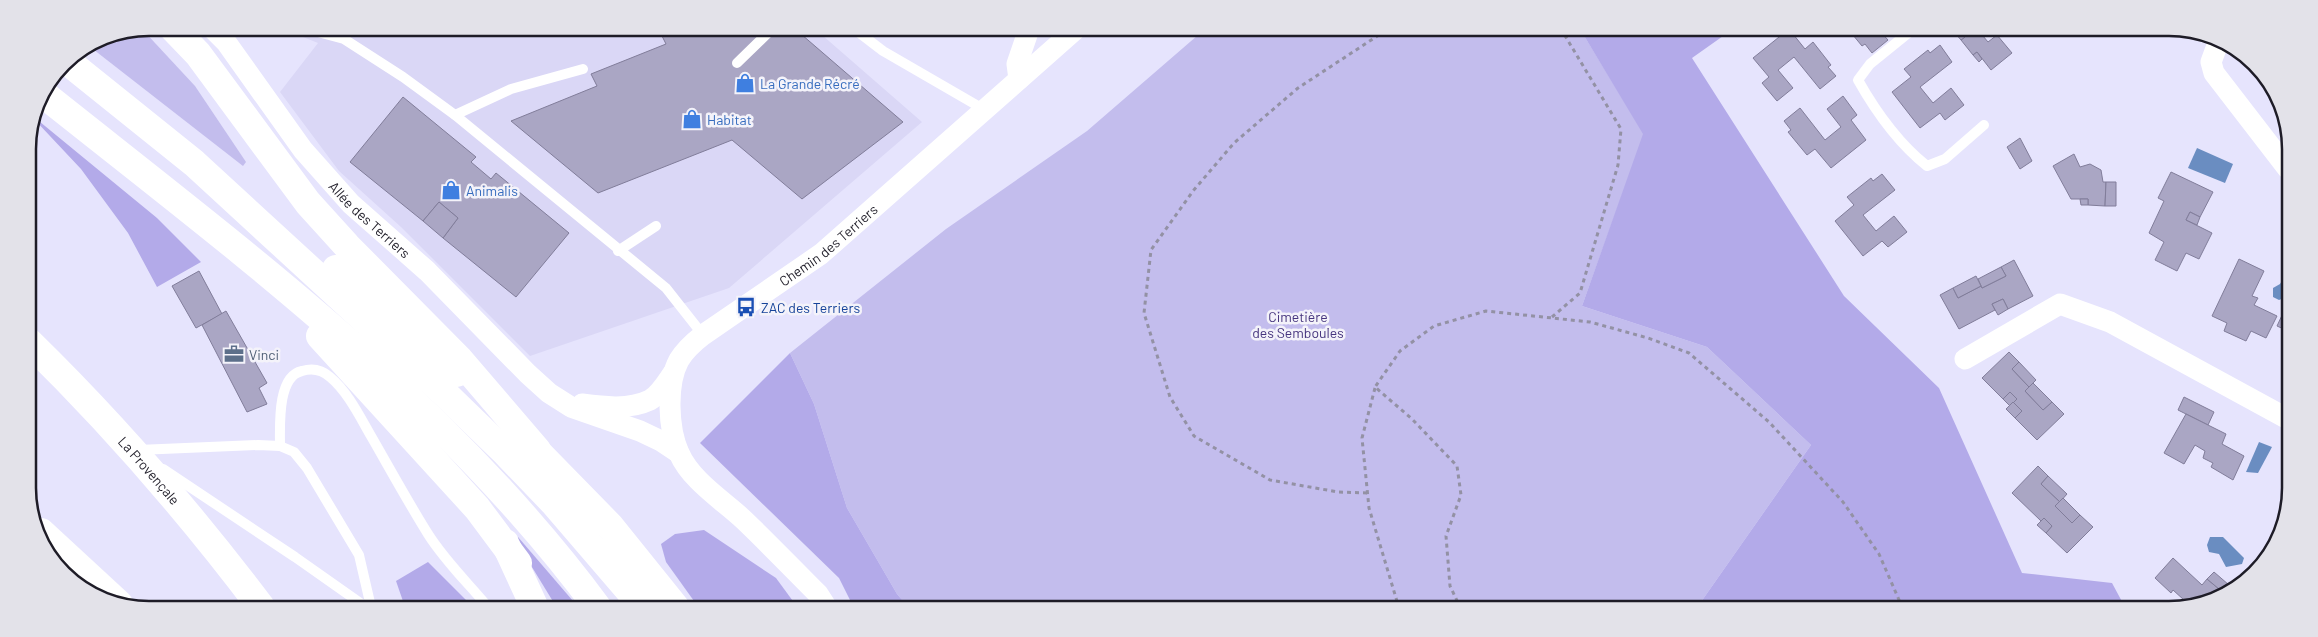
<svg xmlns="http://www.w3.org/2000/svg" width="2318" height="637" viewBox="0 0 2318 637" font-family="Barlow,sans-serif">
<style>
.built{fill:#dad7f6}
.green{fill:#c3bded}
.forest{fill:#b3aae9}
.water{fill:#6a8dc1}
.building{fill:#aaa6c4;stroke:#817d9a}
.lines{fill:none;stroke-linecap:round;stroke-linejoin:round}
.path{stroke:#9391a4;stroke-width:3;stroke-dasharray:4 4;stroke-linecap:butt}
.lane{stroke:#fff;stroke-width:10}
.street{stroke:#fff;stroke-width:21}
.primary{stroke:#fff;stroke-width:28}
.highway{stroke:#fff;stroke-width:28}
.labels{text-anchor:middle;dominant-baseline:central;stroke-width:5;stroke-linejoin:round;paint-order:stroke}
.shop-label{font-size:14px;fill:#366cbe;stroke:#f4f3fa;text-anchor:start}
.street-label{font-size:14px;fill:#1e1c27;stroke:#f4f3fa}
.transit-label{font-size:14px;fill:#164399;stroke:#f4f3fa;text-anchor:start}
.park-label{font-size:14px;fill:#46357e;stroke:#f4f3fa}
.service-label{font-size:14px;fill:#4e5e75;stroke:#f4f3fa;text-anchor:start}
.rim{fill:none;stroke:#1e1c27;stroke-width:2.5}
</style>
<rect width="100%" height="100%" fill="#e6e4fd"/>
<!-- built -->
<polygon class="built" points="287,28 814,28 922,122 729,288 530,356 401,227 339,171 280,92 318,43 293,33"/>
<!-- green -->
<g class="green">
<polygon points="142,29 195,86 246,162 243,166 89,46 103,37"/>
<polygon points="1205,29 1580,29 1644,134 1582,306 1707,347 1811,445 1696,609 909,608 897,594 847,508 814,404 790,353 946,229 1087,131"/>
</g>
<!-- forest -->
<g class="forest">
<polygon points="1580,29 1733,29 1692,58 1844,296 1939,388 2022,573 2112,583 2126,609 1696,609 1811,445 1707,347 1582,306 1643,134"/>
<polygon points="34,117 157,218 201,262 157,287 128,233 81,169 34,119"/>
<polygon points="790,353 814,404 847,508 897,594 909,608 854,608 839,578 700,443"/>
<polygon points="704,530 776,578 798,608 699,608 666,562 661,544 675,534"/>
<polygon points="518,537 579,608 557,608 516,541"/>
<polygon points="428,562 473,607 405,607 396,581"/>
</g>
<!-- water -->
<g class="water">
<polygon points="2197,148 2233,164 2225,183 2188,168"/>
<polygon points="2284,277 2288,280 2288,300 2284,298 2279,300 2273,297 2273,288 2280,284"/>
<polygon points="2259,442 2272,447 2258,473 2246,472"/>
<polygon points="2210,537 2223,537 2244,558 2242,564 2226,567 2219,554 2209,552 2207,545"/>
</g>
<!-- building -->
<g class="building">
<polygon points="668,28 794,28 903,122 802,199 732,140 598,193 511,121 597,86 591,74 666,44 660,32"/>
<polygon points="1789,29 1805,49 1813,42 1831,65 1828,67 1836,76 1820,89 1794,57 1778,70 1793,88 1777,101 1762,83 1769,77 1753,58"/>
<polygon points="1848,29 1879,30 1888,40 1872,53 1865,44 1862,46"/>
<polygon points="1959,30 1978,30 1988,42 1997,35 2012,53 1991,70 1977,52 1973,55 1961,40 1965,37"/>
<polygon points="1959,30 1965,37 1961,40 1955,33"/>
<polygon points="1940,45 1952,62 1920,87 1933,103 1951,88 1964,105 1945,120 1940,113 1920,128 1892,92 1911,77 1904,69 1928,50 1930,53"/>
<polygon points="1977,52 1982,59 1979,62 1973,55"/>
<polygon points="1843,96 1857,115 1851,120 1866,140 1831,168 1815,149 1807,155 1788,132 1791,130 1784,121 1800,108 1825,140 1841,127 1827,109"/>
<polygon points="403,97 476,157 471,162 491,179 496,173 569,233 516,297 443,238 458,218 439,202 423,221 350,162"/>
<polygon points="2020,138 2032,161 2020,169 2007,147"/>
<polygon points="2074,154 2080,167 2090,164 2101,170 2103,182 2106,182 2105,206 2088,205 2088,199 2071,199 2053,166"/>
<polygon points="2171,172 2213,192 2200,217 2190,212 2186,220 2212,233 2199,259 2186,253 2177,271 2155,260 2164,242 2149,233 2164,201 2158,198"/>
<polygon points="1882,174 1895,190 1863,215 1876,231 1894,216 1907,232 1888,247 1882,241 1863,256 1835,221 1854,205 1847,197 1871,178 1873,181"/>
<polygon points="2106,182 2116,182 2116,206 2105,206"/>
<polygon points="2080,199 2088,199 2088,205 2081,205"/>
<polygon points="439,202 458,218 443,238 423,221"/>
<polygon points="2190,212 2200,217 2197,225 2186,220"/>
<polygon points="2239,259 2264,271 2252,296 2258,298 2254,305 2277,316 2266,338 2251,331 2246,341 2224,331 2227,323 2212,316"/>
<polygon points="2014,260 2033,296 2008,309 2003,299 1992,304 1995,310 1959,329 1940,295 1953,288 1958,298 1981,286 1982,288 2006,276 2001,267"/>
<polygon points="2001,267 2006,276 1982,288 1978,279"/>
<polygon points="199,271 222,314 196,328 172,286"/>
<polygon points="1976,276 1981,286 1958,298 1953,288"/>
<polygon points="2003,299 2008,309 1998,315 1992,304"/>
<polygon points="226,311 267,383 259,388 267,404 247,412 202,325"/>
<polygon points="2284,311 2288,313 2288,331 2277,326"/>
<polygon points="2009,352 2019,362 2012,369 2029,387 2025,391 2043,410 2052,402 2064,414 2037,440 2015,418 2022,411 2013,402 2017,399 2010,392 2003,399 1982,378"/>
<polygon points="2019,362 2036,380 2029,387 2012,369"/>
<polygon points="2033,383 2052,402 2043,410 2025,391"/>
<polygon points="2010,392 2017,399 2010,406 2003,399"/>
<polygon points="2184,397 2214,412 2208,425 2178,410"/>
<polygon points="2013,402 2022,411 2015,418 2006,409"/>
<polygon points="2186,414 2226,434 2222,444 2244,456 2233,480 2211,467 2213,463 2203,458 2205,451 2195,445 2184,464 2164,453"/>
<polygon points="2038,466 2048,476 2041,484 2060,502 2055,506 2072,523 2080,515 2093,527 2067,553 2046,533 2052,526 2044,518 2041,521 2012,493"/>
<polygon points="2048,476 2067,494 2060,502 2041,484"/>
<polygon points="2063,498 2080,515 2072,523 2055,506"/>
<polygon points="2044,518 2052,526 2046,533 2037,525"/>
<polygon points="2173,558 2202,585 2207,579 2225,594 2215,600 2176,609 2184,600 2173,590 2171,593 2155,578"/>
<polygon points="2214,572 2229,585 2233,589 2225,594 2207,579"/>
</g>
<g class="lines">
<!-- path -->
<g class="path">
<polyline points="1552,317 1580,293 1618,165 1621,129 1561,29"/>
<polyline points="1375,388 1362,438 1369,508 1399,608"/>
<polyline points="1367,493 1338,492 1270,480 1194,436 1170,397 1144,313 1151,250 1193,191 1234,143 1298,88 1388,29"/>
<polyline points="1461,609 1450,586 1446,536 1461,495 1457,466 1412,419 1375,387 1400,351 1434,326 1486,311 1590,322 1648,338 1689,353 1769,422 1843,502 1879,554 1903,609"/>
</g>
<!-- lane -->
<g class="lane">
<polyline points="303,28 344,39 403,77 455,115 666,288 703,335"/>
<polyline points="853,28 883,51 985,110"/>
<path d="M1912 30 1870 64 1858 80C1876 112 1898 143 1927 166L1945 159 1984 125"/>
<polyline points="737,63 773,28"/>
<polyline points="455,115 511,89 583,69"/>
<polyline points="618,251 656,226"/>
<path d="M280 446C280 426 277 376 302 371 312 368 322 370 330 377 348 392 360 417 371 436 390 469 408 502 428 534 445 561 468 583 488 607"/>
<polyline points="138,450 258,445 280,446 294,452 307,468 359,555 371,607"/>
<polyline points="163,469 295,557 366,607"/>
</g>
<!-- street -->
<g class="street">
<path id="s1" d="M212 28 226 42 303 150 351 204 427 271 528 374 549 393 571 407 640 431 661 441 679 453"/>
<polyline points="2218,43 2211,62 2214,73 2288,169"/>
<polyline points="1019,79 1017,64 1029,29"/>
<polyline points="1965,359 2060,304 2110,322 2288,419"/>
<path d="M582 404C604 407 629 410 650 400 660 394 667 382 673 373"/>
<path id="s2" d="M827 608 818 594C794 570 770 545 745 521 724 501 691 481 679 453 668 429 666 384 679 360 685 350 694 342 703 335L821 254 1076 29"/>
</g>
<!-- primary -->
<g class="primary">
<polyline points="67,61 194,163 441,390 506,453 553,502 644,608"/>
<path d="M42 93C239 250 446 402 598 608"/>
<polyline points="336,269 456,373"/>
<polyline points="320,336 477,508 518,563"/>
<polyline points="520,434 610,526 676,608"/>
</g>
<!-- highway -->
<g class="highway">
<polyline points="173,28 198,54 308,203 347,246 459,359 537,450"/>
<path id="s3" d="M29 342C113 424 190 513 261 607"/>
<polyline points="41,532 119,604"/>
<polyline points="505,543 535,608"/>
</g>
</g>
<!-- icons -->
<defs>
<symbol id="shop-bare" viewBox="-9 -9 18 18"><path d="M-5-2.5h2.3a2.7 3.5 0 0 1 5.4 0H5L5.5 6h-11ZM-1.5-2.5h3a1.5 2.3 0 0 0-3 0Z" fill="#3f7fe0" stroke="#f4f3fa" stroke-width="2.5" paint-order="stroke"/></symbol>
<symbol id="bus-bare" viewBox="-9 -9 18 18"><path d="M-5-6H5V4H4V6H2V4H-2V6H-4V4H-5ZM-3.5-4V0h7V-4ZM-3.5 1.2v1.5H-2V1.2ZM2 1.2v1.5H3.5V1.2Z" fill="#1a4fb4" stroke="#f4f3fa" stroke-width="2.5" paint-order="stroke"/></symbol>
<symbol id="office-bare" viewBox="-9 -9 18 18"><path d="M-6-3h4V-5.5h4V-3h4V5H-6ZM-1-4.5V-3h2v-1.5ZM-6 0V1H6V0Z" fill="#5c6f8a" stroke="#f4f3fa" stroke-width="2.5" paint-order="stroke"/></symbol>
</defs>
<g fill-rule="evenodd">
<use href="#shop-bare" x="731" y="69" width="28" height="28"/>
<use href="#shop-bare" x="678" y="105" width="28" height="28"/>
<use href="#shop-bare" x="437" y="176" width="28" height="28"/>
<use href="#bus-bare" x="732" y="293" width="28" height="28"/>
<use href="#office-bare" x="220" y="340" width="28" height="28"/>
</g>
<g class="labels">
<!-- shop labels -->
<g class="shop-label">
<text x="760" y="83">La Grande Récré</text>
<text x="707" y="119">Habitat</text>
<text x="466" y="190">Animalis</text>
</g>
<!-- street labels -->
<g class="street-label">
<text stroke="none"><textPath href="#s1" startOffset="249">Allée des Terriers</textPath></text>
<text stroke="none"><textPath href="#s2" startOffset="500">Chemin des Terriers</textPath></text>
<text stroke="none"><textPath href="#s3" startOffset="176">La Provençale</textPath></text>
</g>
<!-- transit labels -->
<g class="transit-label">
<text x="761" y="307">ZAC des Terriers</text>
</g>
<!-- park labels -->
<g class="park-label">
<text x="1298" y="316">Cimetière<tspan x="1298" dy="16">des Semboules</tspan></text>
</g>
<!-- service labels -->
<g class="service-label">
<text x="249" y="354">Vinci</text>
</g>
</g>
<!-- crop -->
<path d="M0 0H2318V637H0ZM149 36H2169A113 113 0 0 1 2282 149V488A113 113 0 0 1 2169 601H149A113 113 0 0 1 36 488V149A113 113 0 0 1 149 36Z" fill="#e3e2e9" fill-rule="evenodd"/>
<path class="rim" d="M149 36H2169A113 113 0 0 1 2282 149V488A113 113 0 0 1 2169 601H149A113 113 0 0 1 36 488V149A113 113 0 0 1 149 36Z"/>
</svg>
